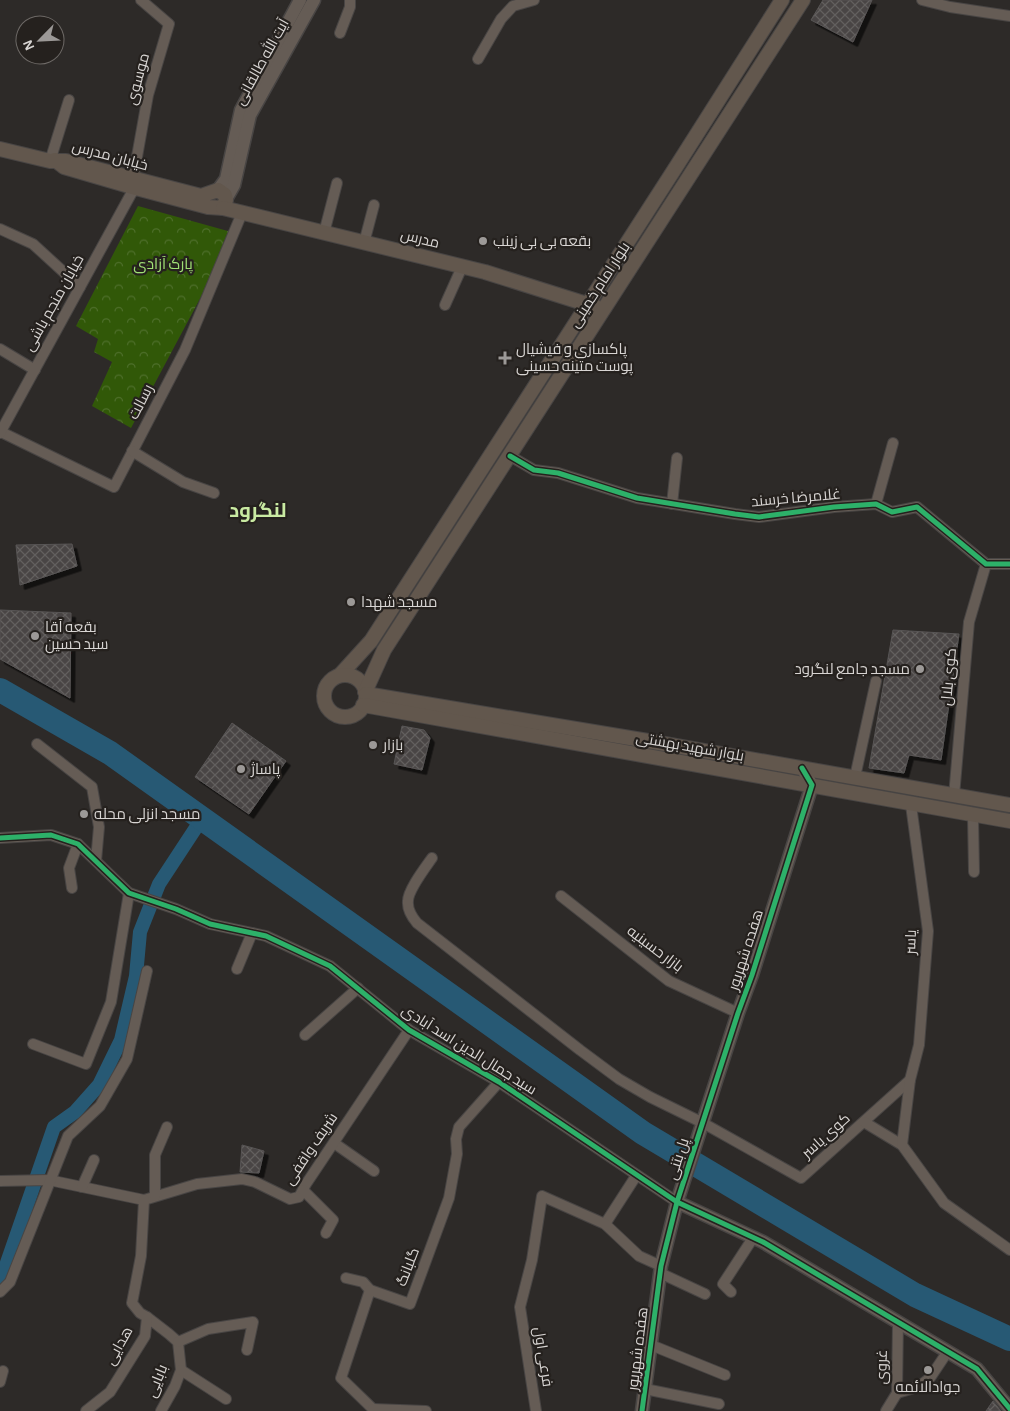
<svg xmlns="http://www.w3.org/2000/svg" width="1010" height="1411" viewBox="0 0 1010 1411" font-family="'Alegreya Sans',Cairo,sans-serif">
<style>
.park{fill:url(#park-crowns)}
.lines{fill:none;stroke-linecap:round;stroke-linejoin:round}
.canal{stroke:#275974;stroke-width:14}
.river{stroke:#275974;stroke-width:24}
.building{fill:url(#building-cross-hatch);stroke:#585555;filter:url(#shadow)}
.minor-casing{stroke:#484544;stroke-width:12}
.tertiary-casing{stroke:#484544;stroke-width:15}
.secondary-casing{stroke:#484544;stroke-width:16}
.minor{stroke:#655c55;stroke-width:10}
.tertiary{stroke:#655c55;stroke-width:12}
.secondary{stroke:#62574d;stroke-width:14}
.cycleway-casing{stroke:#25211e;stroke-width:8}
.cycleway{stroke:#2db169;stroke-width:5}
.poi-dot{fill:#9c9997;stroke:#25211e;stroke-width:2}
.labels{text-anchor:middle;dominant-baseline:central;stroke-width:4.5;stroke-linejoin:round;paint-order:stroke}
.street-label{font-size:15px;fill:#d8d5d3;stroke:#25211e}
.poi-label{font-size:15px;fill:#d8d5d3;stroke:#25211e;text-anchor:start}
.park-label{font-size:15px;fill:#a0e075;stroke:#25211e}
.district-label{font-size:20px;font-weight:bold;fill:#c9eaa2;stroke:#25211e}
</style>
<defs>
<pattern id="park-crowns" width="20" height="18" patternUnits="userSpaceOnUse" patternTransform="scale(1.25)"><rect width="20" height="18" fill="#315808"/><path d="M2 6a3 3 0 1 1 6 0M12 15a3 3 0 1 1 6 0" fill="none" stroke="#4e6f2b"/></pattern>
<pattern id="building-cross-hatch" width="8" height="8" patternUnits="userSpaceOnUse" patternTransform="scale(1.25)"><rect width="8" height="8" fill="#484544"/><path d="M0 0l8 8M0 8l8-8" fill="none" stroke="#625f5e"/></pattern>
<filter id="shadow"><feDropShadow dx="4.5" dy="4.5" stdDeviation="0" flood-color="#0009"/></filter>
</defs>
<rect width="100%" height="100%" fill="#2d2a28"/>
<!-- park -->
<polygon class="park" points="138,206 235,233 131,428 92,406 112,362 94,352 98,339 76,326"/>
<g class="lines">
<!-- canal -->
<polyline class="canal" points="0,1283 54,1127 75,1112 99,1085 121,1040 136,976 140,932 159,884 201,820"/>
<!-- river -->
<polyline class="river" points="0,690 110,753 643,1133 915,1295 1010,1339"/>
</g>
<!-- building -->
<g class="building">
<polygon points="823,0 872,0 853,42 811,20"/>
<polygon points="72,544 77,566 20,585 16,545"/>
<polygon points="0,610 71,613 70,698 0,659"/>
<polygon points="893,630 959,634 941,760 909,755 904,773 869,768"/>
<polygon points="232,723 286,761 249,814 195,777"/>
<polygon points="402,726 424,730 430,738 422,770 394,764"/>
<polygon points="242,1145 264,1151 259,1173 240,1172"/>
<polygon points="993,1401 1001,1411 986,1411"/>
</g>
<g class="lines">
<defs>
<g id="minor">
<polyline points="922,0 950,7 1010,16"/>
<polyline points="340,33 350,7 350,0"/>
<polyline points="478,59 501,19 513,6 534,0"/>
<polyline points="50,161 69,100"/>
<polyline points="133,179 148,95 169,24 141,0"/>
<polyline points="0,229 33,244 80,287"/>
<polyline points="324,233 337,183"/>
<polyline points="364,243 374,205"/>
<polyline points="445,305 462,267"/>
<polyline points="0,349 35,370"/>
<polyline points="1,432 114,487 185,350 242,213"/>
<polyline points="0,433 131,194 136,188"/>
<polyline points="132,451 183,482 214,493"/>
<polyline points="510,456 534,470 558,473 637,498 735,514 759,517 834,507 876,504 892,512 917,507 986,564 1010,564"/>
<polyline points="672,504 677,458"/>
<polyline points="876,504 893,443"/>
<polyline points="37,744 92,787 99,827 96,861"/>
<polyline points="855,777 876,681"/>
<polyline points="954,796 969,622 986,564"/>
<polyline points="973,816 974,872"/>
<polyline points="0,838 51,835 78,844 129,893 176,909 210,924 266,936 330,966 409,1030 499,1082 677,1202"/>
<path d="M432 858C425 868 408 890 408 901 407 910 412 917 417 923L580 1050 619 1079 650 1097 703 1123 801 1178 910 1080"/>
<polyline points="72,888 69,868 78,844"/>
<polyline points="561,896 669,981 738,1013"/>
<polyline points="237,969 252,933"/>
<polyline points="305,1035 358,988"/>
<polyline points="33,1044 86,1064 111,1002 129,893"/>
<polyline points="864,1122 902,1145 944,1203 1010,1250"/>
<polyline points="334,1143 374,1171"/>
<polyline points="902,1145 910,1080 919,1045 928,931 911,805"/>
<polyline points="0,1181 49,1180 144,1200 197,1184 242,1179 255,1182 290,1199 299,1197 306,1184 409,1030"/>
<polyline points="82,1187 94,1160"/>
<polyline points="303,1190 333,1220 326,1233"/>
<polyline points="155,1196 155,1155 167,1127"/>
<polyline points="605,1224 636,1176"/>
<polyline points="660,1273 705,1294"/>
<polyline points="346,1278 363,1282 370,1290"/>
<polyline points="0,1292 10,1282 68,1136 100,1106 127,1059 147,971"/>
<polyline points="731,1292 723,1284 753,1238"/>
<polyline points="147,1317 169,1334 178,1342 181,1370 175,1386 161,1411"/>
<polyline points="178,1342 208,1329 253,1322 247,1350"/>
<polyline points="651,1345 725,1375"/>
<polyline points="181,1370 226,1399"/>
<polyline points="0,1382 3,1371"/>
<polyline points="645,1389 719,1404"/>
<polyline points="897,1393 918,1387 930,1378 948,1351"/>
<polyline points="373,1409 341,1378 370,1290 410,1304 449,1198 457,1154 456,1139 459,1127 499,1082"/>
<polyline points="373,1409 426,1411"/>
<polyline points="86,1411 110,1392 145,1336 147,1317 140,1313 132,1303 141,1256 144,1200"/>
<polyline points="536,1411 520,1307 532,1260 542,1196 605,1224 639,1256 661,1266"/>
<polyline points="886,1411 897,1393 898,1321"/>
</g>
<g id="tertiary">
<polyline points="218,190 226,179 241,110 300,0"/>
<polyline points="226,199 234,185 250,115 314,0"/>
<polyline points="677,1202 763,1242 977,1369 1010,1409"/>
<polyline points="642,1411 661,1266 677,1202 738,1013 752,975 812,785 802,768"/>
</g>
<g id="secondary">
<polyline points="0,149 50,161 66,161 201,196 218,190 225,195 226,200 223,208 208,207 136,188 64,167 55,160"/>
<polyline points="223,208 485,272 596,307"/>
<polyline points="340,675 371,641 676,167 782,0"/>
<circle cx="345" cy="696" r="21"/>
<polyline points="365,692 384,650 803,0"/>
<polyline points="366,694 648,741 1010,805"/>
<polyline points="363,705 1010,821"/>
</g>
</defs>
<!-- minor casing -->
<use href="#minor" class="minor-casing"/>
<!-- tertiary casing -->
<use href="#tertiary" class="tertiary-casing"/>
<!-- secondary casing -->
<use href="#secondary" class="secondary-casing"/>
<!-- minor -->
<use href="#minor" class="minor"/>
<!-- tertiary -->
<use href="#tertiary" class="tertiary"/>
<!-- secondary -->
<use href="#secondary" class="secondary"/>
<defs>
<g id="cycleway">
<polyline points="510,456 534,470 558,473 637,498 735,514 759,517 834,507 876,504 892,512 917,507 986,564 1010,564"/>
<polyline points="0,838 51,835 78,844 129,893 176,909 210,924 266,936 330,966 409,1030 499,1082 677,1202 763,1242 977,1369 1010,1409"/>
<polyline points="642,1411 661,1266 677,1202 738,1013 752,975 812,785 802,768"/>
</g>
</defs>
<!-- cycleway casing -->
<use href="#cycleway" class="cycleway-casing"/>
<!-- cycleway -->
<use href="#cycleway" class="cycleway"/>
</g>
<!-- markers -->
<g class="poi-dot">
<circle cx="483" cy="241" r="5"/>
<path d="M502.5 350.5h5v5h5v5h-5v5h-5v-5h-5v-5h5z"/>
<circle cx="351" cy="602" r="5"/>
<circle cx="35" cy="636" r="5"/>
<circle cx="920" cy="669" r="5"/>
<circle cx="373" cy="745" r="5"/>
<circle cx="241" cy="769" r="5"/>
<circle cx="84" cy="814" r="5"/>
<circle cx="928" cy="1370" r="5"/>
</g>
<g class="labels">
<!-- street labels -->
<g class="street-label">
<text transform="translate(262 62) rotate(-61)">آیت الله طالقانی</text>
<text transform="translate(138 79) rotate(-75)">موسوی</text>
<text transform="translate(110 156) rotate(15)">خیابان مدرس</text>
<text transform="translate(420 239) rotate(14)">مدرس</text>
<text transform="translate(600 285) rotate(-57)">بلوار امام خمینی</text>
<text transform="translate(54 303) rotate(-61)">خیابان منجم باشی</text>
<text transform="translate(141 402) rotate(-63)">رسالت</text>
<text transform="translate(796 498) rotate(-5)">غلامرضا خرسند</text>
<text transform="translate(949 677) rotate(-85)">کوی بلال</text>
<text transform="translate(690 747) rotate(10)">بلوار شهید بهشتی</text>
<text transform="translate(911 942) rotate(-88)">یاسر</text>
<text transform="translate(655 949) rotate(37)">بازار حسینیه</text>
<text transform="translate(746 950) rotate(-72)">هفده شهریور</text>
<text transform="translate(469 1050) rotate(32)">سید جمال الدین اسد آبادی</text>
<text transform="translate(826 1136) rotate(-42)">کوی یاسر</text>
<text transform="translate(311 1149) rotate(-56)">شریف واقفی</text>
<text transform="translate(678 1159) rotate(-72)">پل بتنی</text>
<text transform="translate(408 1267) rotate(-69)">گلبانگ</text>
<text transform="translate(119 1346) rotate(-61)">هدایی</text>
<text transform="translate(638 1349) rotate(-83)">هفده شهریور</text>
<text transform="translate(543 1357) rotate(81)">فرعی اول</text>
<text transform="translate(882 1367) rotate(-89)">غروی</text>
<text transform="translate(157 1381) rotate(-68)">بابایی</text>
</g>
<!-- poi labels -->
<g class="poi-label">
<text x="493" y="241">بقعه بی بی زینب</text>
<text x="516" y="349">پاکسازی و فیشیال<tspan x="516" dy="17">پوست متینه حسینی</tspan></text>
<text x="361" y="602">مسجد شهدا</text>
<text x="45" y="627">بقعه آقا<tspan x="45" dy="17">سید حسین</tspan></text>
<text x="910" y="669" text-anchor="end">مسجد جامع لنگرود</text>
<text x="383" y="745">بازار</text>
<text x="251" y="769">پاساژ</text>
<text x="94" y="814">مسجد انزلی محله</text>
<text x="928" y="1387" text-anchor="middle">جوادالائمه</text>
</g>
<!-- park labels -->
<g class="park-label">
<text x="163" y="264">پارک آزادی</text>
</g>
<!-- district labels -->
<g class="district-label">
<text x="258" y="511">لنگرود</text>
</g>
</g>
<!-- north arrow -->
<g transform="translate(40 40) rotate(246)"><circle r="24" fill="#25211e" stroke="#6d6966"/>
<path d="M0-4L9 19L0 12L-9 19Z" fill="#9c9997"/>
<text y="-8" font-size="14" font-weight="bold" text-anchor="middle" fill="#d8d5d3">N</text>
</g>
</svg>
